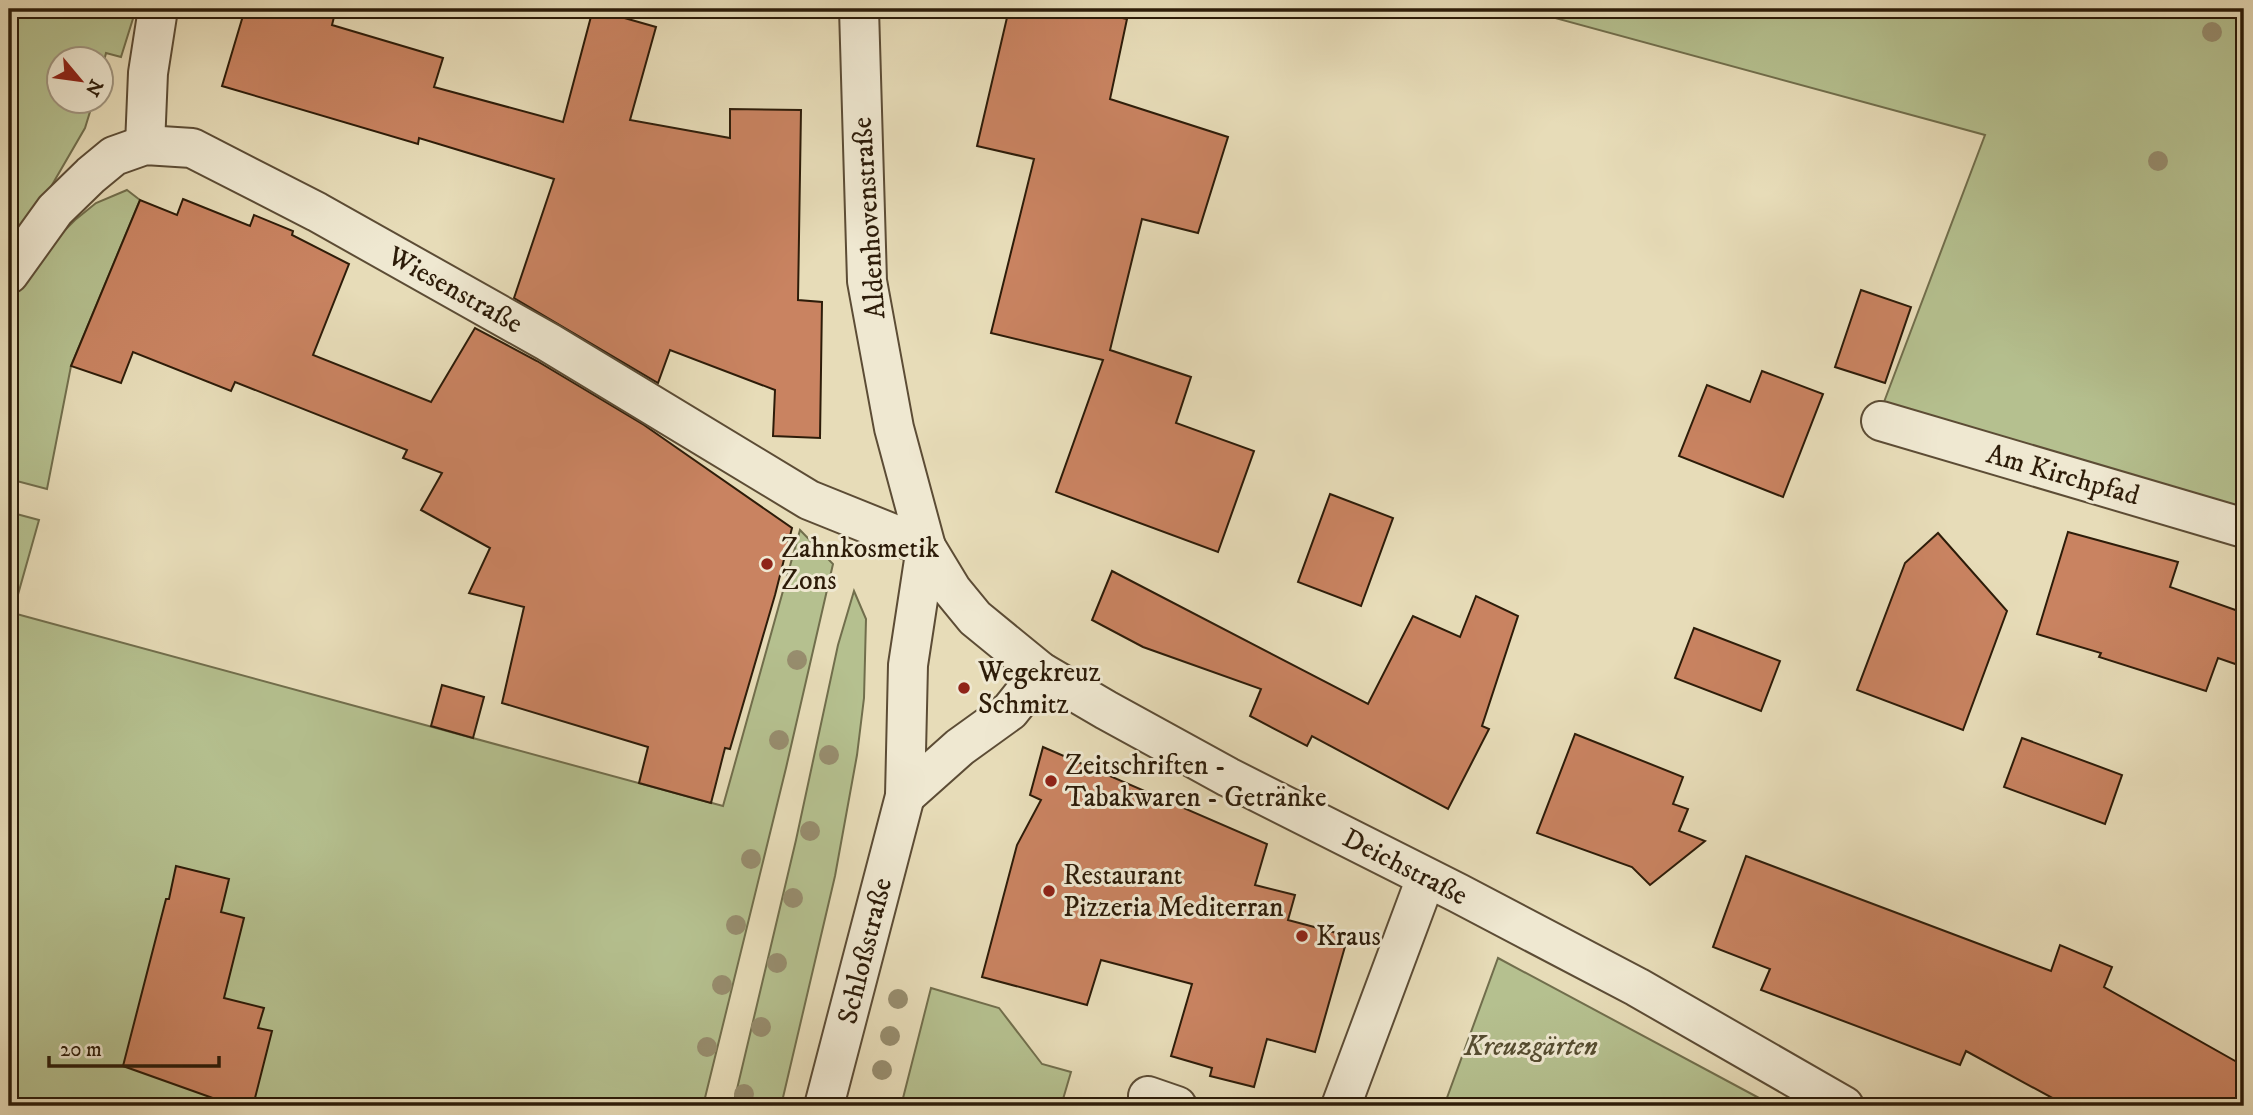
<svg xmlns="http://www.w3.org/2000/svg" width="2253" height="1115" viewBox="0 0 2253 1115" font-family="'IM FELL DW Pica',serif">
<style>
.green{fill:#b5c08f;stroke:#716e4c;stroke-width:2}
.building{fill:#c98361;stroke:#2d1c09;stroke-width:2}
.lines{fill:none;stroke-linecap:round;stroke-linejoin:round}
.minor-casing{stroke:#5c4c35;stroke-width:42}
.minor{stroke:#efe8d1;stroke-width:38}
.tree{fill:#978d6e}
.poi-dot{fill:#8f2418;stroke:#efe8d1;stroke-width:2.5}
.labels{text-anchor:middle;dominant-baseline:central;stroke-width:6;stroke-linejoin:round;paint-order:stroke}
.street-label{font-size:28px;fill:#2d1c09;stroke:#efe8d1}
.poi-label{font-size:28px;fill:#2d1c09;stroke:#efe8d1;text-anchor:start}
.park-label{font-size:28px;font-style:italic;fill:#564d31;stroke:#efe8d1}
</style>
<rect width="100%" height="100%" fill="#e7dcb8"/>
<filter id="stains"><feTurbulence type="fractalNoise" baseFrequency=".00286" numOctaves="4"/><feColorMatrix values="0 0 0 0 .2 0 0 0 0 .09 0 0 0 0 .02 0 0 0 .5 -.17"/></filter>
<radialGradient id="worn" r=".72"><stop offset=".6" stop-color="#630" stop-opacity="0"/><stop offset="1" stop-color="#630" stop-opacity=".3"/></radialGradient>
<!-- green -->
<g class="green">
<polygon points="9,9 136,9 121,57 106,53 102,69 102,60 60,60 60,102 93,102 85,128 9,259"/>
<polygon points="1522,9 2244,9 2244,510 1884,402 1985,135"/>
<polygon points="127,190 140,200 71,366 47,489 9,479 9,306 41,254 75,220 96,203"/>
<polygon points="9,512 39,520 15,605 9,604"/>
<polygon points="800,530 833,564 786,768 703,1106 9,1106 9,631 13,613 723,806"/>
<polygon points="854,591 866,619 864,698 857,755 835,876 781,1106 733,1106 796,840 838,645"/>
<polygon points="1498,958 1774,1106 1444,1106"/>
<polygon points="931,988 999,1008 1042,1064 1071,1072 1061,1106 901,1106"/>
</g>
<!-- building -->
<g class="building">
<polygon points="245,9 336,9 332,25 443,58 434,87 563,122 593,9 656,27 630,120 730,138 730,109 801,110 798,300 822,302 820,438 773,436 775,390 670,350 658,383 514,298 554,179 419,138 418,144 222,86"/>
<polygon points="1009,9 1081,9 1127,19 1110,99 1228,137 1198,233 1142,219 1110,350 1191,377 1176,423 1254,451 1218,552 1056,492 1103,360 991,333 1034,159 977,146"/>
<polygon points="183,199 250,226 254,215 293,231 292,235 349,264 313,355 431,402 475,328 537,361 644,425 792,528 775,595 730,749 725,748 711,803 639,783 648,747 502,703 524,607 469,593 490,548 421,510 442,473 403,458 407,450 235,382 231,391 133,352 121,383 71,366 140,200 177,215"/>
<polygon points="1861,290 1911,307 1885,383 1835,367"/>
<polygon points="1762,371 1823,394 1783,497 1679,456 1707,385 1750,402"/>
<polygon points="1330,494 1393,518 1361,606 1298,582"/>
<polygon points="2068,532 2178,562 2170,587 2244,613 2244,667 2218,658 2206,691 2099,657 2101,653 2037,634"/>
<polygon points="1938,533 2007,611 1963,730 1857,690 1905,563"/>
<polygon points="1112,571 1368,704 1413,616 1460,637 1476,596 1518,616 1482,726 1489,729 1448,809 1312,736 1307,746 1250,716 1261,689 1143,647 1092,620"/>
<polygon points="1694,628 1780,661 1761,711 1675,678"/>
<polygon points="442,685 484,697 473,738 431,726"/>
<polygon points="1575,734 1683,777 1673,804 1688,809 1679,831 1705,841 1650,885 1632,867 1537,833"/>
<polygon points="2022,738 2122,775 2105,824 2004,787"/>
<polygon points="1043,747 1267,844 1255,885 1295,895 1288,920 1348,936 1315,1052 1267,1039 1254,1087 1210,1076 1212,1068 1171,1056 1192,984 1101,960 1087,1005 982,977 1017,845 1041,800 1030,795"/>
<polygon points="1746,856 2051,971 2060,945 2112,967 2104,987 2244,1066 2244,1106 2067,1106 1966,1051 1960,1065 1761,990 1770,969 1713,947"/>
<polygon points="176,866 229,879 221,912 244,918 224,998 264,1008 258,1028 272,1031 253,1106 235,1106 123,1066 166,899 169,899"/>
</g>
<g class="lines">
<defs>
<g id="minor">
<polyline points="859,9 867,281 894,428 926,547 952,590 975,618 1041,672 1106,710 1228,777 1458,893 1637,987 1844,1106"/>
<polyline points="145,145 148,73 158,9"/>
<polyline points="9,274 55,210 91,175 114,156 145,145 192,148 317,212 548,342 809,500 926,547"/>
<polyline points="1881,421 2244,528"/>
<polyline points="905,796 960,747 1010,711 1041,672"/>
<polyline points="1148,1096 1177,1106"/>
<polyline points="824,1106 905,796 908,665 926,547"/>
<polyline points="1341,1106 1426,878"/>
</g>
</defs>
<!-- minor casing -->
<use href="#minor" class="minor-casing"/>
<!-- minor -->
<use href="#minor" class="minor"/>
</g>
<!-- trees -->
<g class="tree">
<circle cx="2212" cy="32" r="10"/>
<circle cx="2158" cy="161" r="10"/>
<circle cx="797" cy="660" r="10"/>
<circle cx="779" cy="740" r="10"/>
<circle cx="829" cy="755" r="10"/>
<circle cx="810" cy="831" r="10"/>
<circle cx="751" cy="859" r="10"/>
<circle cx="793" cy="898" r="10"/>
<circle cx="736" cy="925" r="10"/>
<circle cx="777" cy="963" r="10"/>
<circle cx="722" cy="985" r="10"/>
<circle cx="898" cy="999" r="10"/>
<circle cx="761" cy="1027" r="10"/>
<circle cx="890" cy="1036" r="10"/>
<circle cx="707" cy="1047" r="10"/>
<circle cx="882" cy="1070" r="10"/>
<circle cx="744" cy="1094" r="10"/>
</g>
<!-- markers -->
<g class="poi-dot">
<circle cx="767" cy="564" r="7"/>
<circle cx="964" cy="688" r="7"/>
<circle cx="1051" cy="781" r="7"/>
<circle cx="1049" cy="891" r="7"/>
<circle cx="1302" cy="936" r="7"/>
</g>
<g class="labels">
<!-- street labels -->
<g class="street-label">
<text transform="translate(869 218) rotate(-94)">Aldenhovenstraße</text>
<text transform="translate(455 290) rotate(29)">Wiesenstraße</text>
<text transform="translate(2063 475) rotate(16)">Am Kirchpfad</text>
<text transform="translate(1405 867) rotate(27)">Deichstraße</text>
<text transform="translate(865 951) rotate(-76)">Schloßstraße</text>
</g>
<!-- poi labels -->
<g class="poi-label">
<text x="781" y="548">Zahnkosmetik<tspan x="781" dy="32">Zons</tspan></text>
<text x="978" y="672">Wegekreuz<tspan x="978" dy="32">Schmitz</tspan></text>
<text x="1065" y="765">Zeitschriften -<tspan x="1065" dy="32">Tabakwaren - Getränke</tspan></text>
<text x="1063" y="875">Restaurant<tspan x="1063" dy="32">Pizzeria Mediterran</tspan></text>
<text x="1316" y="936">Kraus</text>
</g>
<!-- park labels -->
<g class="park-label">
<text x="1531" y="1046">Kreuzgärten</text>
</g>
</g>
<!-- margin -->
<rect width="2253" height="1115" fill="none" stroke="#e7dcb8" stroke-width="35"/>
<rect x="10" y="10" width="2232" height="1094" fill="none" stroke="#2d1c09" stroke-width="3.5"/>
<rect x="18" y="18" width="2218" height="1080" fill="none" stroke="#2d1c09" stroke-width="2"/>
<!-- north arrow -->
<g transform="translate(80 80) rotate(119)"><circle r="33" fill="#efe8d1" stroke="#a19681" stroke-width="2"/>
<path d="M0-5L12 26L0 18L-12 26Z" fill="#8f2418"/>
<text y="-10" font-size="19" font-weight="bold" text-anchor="middle" fill="#2d1c09">N</text>
</g>
<!-- scale -->
<path d="M49 1056v10h170v-10" fill="none" stroke="#2d1c09" stroke-width="3.5"/>
<text x="60" y="1056" font-size="21" fill="#2d1c09" stroke="#efe8d1" stroke-width="5" paint-order="stroke">20 m</text>
<rect width="100%" height="100%" filter="url(#stains)"/>
<rect width="100%" height="100%" fill="url(#worn)"/>
</svg>
